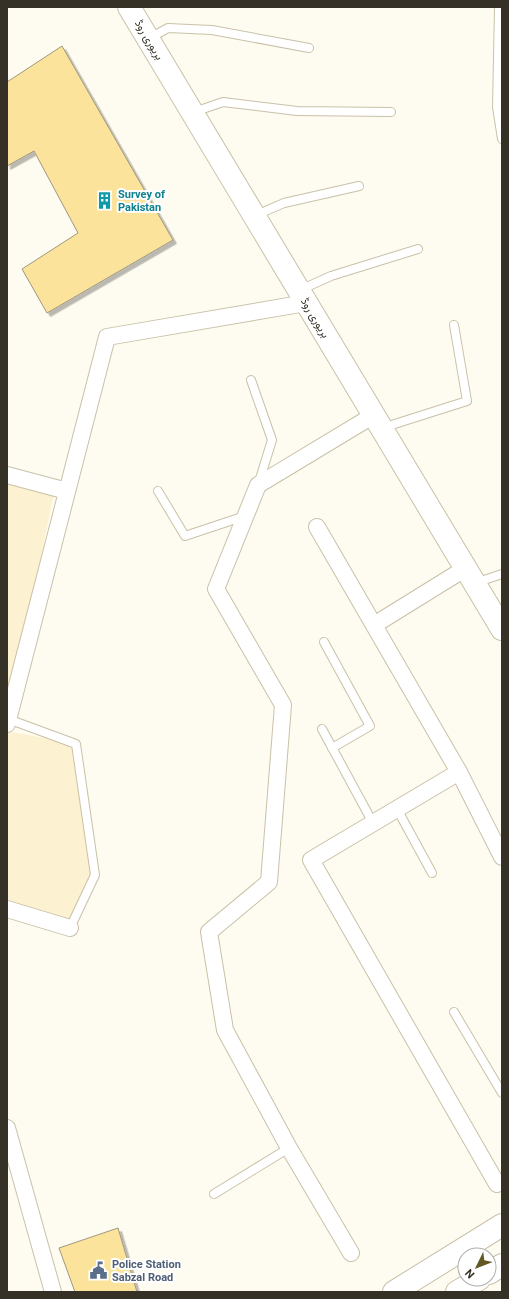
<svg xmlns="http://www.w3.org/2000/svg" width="509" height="1299" viewBox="0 0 509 1299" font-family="Roboto,Vazirmatn,sans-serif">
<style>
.built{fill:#fcf1d0}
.building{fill:#fbe39b;stroke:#9f977f;filter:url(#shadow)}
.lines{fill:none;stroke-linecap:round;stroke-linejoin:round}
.lane-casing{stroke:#c9c1a8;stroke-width:10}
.street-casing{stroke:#c9c1a8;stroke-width:18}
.secondary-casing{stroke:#c9c1a8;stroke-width:24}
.primary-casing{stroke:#c9c1a8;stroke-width:24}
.lane{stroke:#fff;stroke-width:8}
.street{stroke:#fff;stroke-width:16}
.secondary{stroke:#fff;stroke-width:22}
.primary{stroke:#fff;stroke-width:22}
.labels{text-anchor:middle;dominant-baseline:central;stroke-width:4;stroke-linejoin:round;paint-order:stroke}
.street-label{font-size:11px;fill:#353127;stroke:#fff}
.culture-label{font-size:11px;font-weight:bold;fill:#0d838f;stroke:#fff;text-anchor:start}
.service-label{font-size:11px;font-weight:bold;fill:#4e5e75;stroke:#fff;text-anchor:start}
</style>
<defs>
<filter id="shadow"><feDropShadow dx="3.5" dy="3.5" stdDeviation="0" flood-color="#0004"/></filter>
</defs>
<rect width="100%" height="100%" fill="#fefbf0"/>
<!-- built -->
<g class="built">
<polygon points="7,474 55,488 7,722"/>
<polygon points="7,731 76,744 95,875 70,928 7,913"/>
</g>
<!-- building -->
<g class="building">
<polygon points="62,46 173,240 47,313 22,269 78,233 34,151 7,166 7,82"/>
<polygon points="118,1228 137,1292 75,1292 59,1248"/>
</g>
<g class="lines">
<defs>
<g id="lane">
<polyline points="499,7 497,107 502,139"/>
<polyline points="148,39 168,28 212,30 309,48"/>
<polyline points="194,112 223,102 297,111 391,112"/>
<polyline points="254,216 284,203 359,186"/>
<polyline points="300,290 331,276 418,249"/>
<polyline points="251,380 272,440 259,482"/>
<polyline points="382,428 467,401 454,325"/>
<polyline points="158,491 185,536 245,516"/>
<polyline points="475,583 502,574"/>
<polyline points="324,642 370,726 332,748"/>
<polyline points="8,719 76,744 95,875 70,928"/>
<polyline points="322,729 373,823"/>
<polyline points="397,809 432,873"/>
<polyline points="454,1012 502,1093"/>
<polyline points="214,1194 289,1148"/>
</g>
<g id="street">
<polyline points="7,475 67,491"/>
<polyline points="317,527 459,772 502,857"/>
<polyline points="374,625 466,568"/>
<polyline points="7,724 107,337 306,303"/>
<polyline points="459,772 311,860 497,1184"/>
<polyline points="7,909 70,928"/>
<polyline points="7,1128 53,1292"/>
<polyline points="351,1253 289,1148 225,1030 209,932 269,882 283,705 216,589 258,485 374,415"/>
</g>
<polyline id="secondary" points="129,7 502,629"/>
<g id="primary">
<polyline points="489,1273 502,1265"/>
<polyline points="394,1292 502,1225"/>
<polyline points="457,1292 479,1279"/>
</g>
</defs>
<!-- lane casing -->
<use href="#lane" class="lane-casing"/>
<!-- street casing -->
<use href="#street" class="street-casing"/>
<!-- secondary casing -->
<use href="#secondary" class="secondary-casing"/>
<!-- primary casing -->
<use href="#primary" class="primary-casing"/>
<!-- lane -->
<use href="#lane" class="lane"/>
<!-- street -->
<use href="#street" class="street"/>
<!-- secondary -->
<use href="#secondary" class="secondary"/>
<!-- primary -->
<use href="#primary" class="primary"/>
</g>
<!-- icons -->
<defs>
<symbol id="building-bare" viewBox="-9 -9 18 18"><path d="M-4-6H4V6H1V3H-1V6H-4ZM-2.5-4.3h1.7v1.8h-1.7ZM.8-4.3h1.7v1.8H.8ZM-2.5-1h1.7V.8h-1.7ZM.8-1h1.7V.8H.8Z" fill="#0f9aa8" stroke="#fff" stroke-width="2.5" paint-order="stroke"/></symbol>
<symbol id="civic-bare" viewBox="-9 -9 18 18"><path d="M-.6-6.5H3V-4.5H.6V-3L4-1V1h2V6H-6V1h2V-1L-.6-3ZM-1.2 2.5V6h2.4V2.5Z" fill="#5c6f8a" stroke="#fff" stroke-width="2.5" paint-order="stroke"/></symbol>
</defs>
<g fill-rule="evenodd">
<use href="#building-bare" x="92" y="188" width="25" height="25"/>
<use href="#civic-bare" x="86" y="1258" width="25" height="25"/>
</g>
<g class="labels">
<!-- street labels -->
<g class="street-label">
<text transform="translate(149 40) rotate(59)">بریوری روڈ</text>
<text transform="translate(315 318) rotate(59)">بریوری روڈ</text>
</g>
<!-- culture labels -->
<g class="culture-label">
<text x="118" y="194">Survey of<tspan x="118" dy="13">Pakistan</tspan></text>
</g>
<!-- service labels -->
<g class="service-label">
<text x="112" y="1264">Police Station<tspan x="112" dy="13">Sabzal Road</tspan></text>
</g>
</g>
<!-- border -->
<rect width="509" height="1299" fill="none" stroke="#353127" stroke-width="16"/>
<!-- north arrow -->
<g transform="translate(477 1267) rotate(227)"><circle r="19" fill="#ffffff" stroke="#aeada9"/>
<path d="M0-3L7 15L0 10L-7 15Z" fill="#615824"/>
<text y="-6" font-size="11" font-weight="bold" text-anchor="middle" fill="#353127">N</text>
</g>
</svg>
